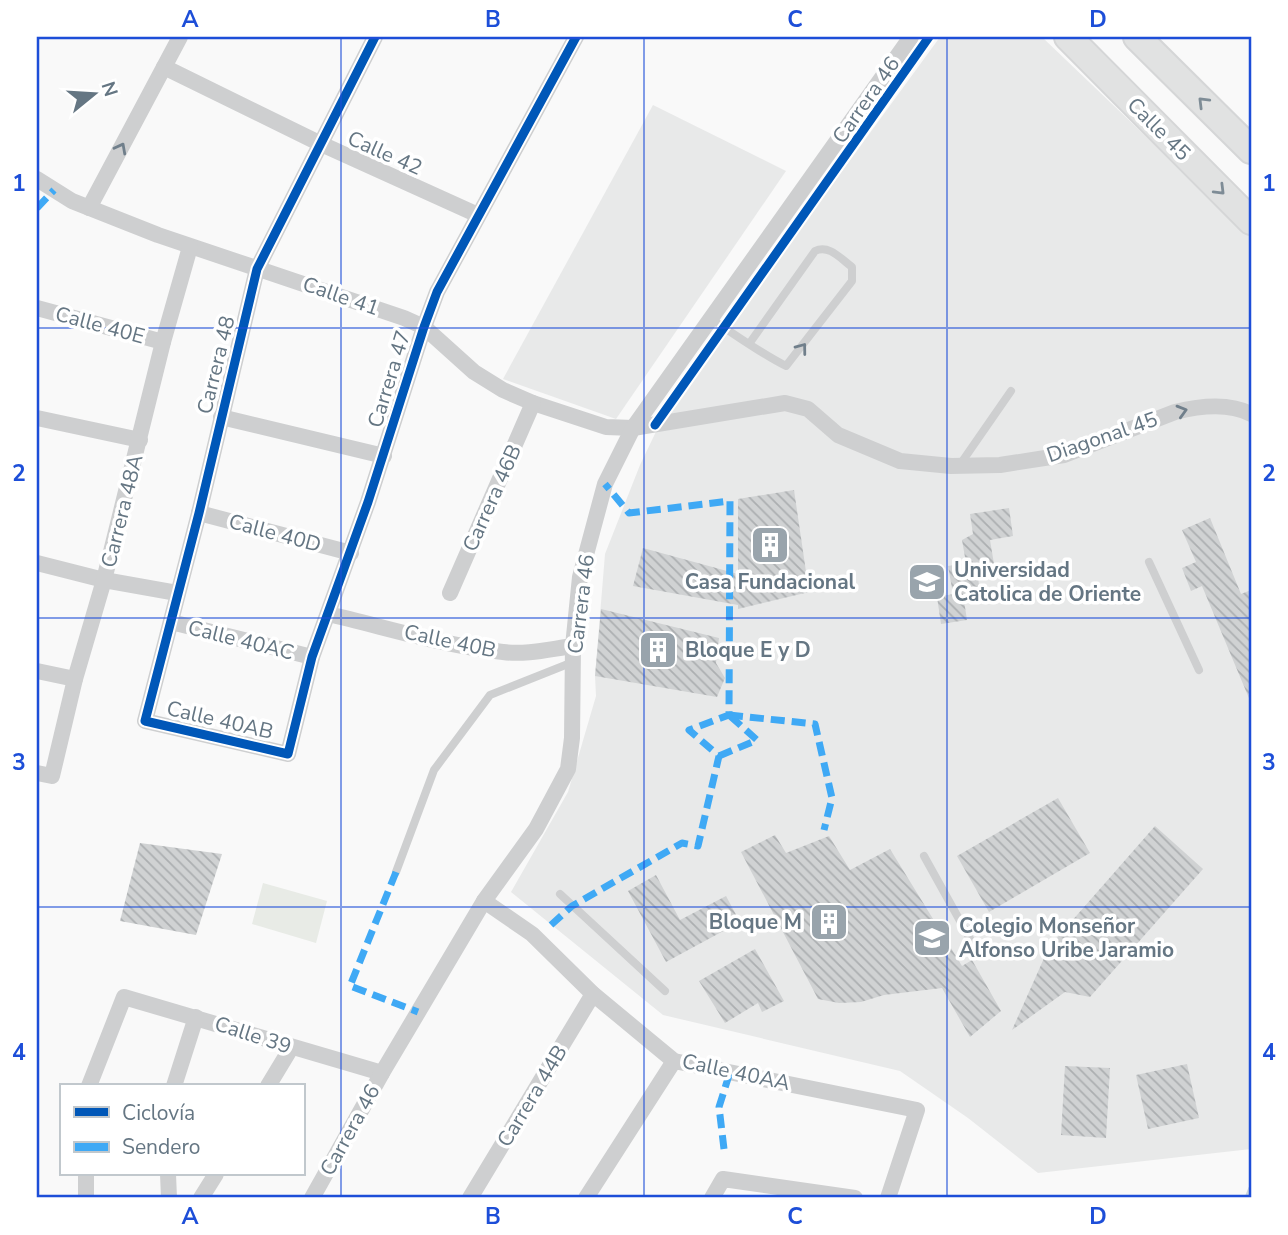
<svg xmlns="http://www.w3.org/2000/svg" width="1288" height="1235" viewBox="0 0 1288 1235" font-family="'Nunito Sans',sans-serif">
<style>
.built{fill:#e8e9e9}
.garden{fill:#e8ebe6}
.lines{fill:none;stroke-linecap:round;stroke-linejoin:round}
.stream{stroke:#ced6d9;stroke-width:5}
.building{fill:url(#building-back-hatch)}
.primary-casing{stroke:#d5d6d7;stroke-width:30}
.lane{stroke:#cecfd0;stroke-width:8}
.street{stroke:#cecfd0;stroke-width:16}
.primary{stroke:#e1e2e2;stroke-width:26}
.quiet{stroke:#3fa9f5;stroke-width:7;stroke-dasharray:14 7;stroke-linecap:butt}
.cycleway-casing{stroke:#fff;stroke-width:13}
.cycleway{stroke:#0057b8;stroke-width:9}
.oneway{stroke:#7e8c96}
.oneway2{stroke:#707f8b}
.grid{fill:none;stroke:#1d4ed8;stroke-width:2;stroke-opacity:0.55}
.labels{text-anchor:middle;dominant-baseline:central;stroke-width:7;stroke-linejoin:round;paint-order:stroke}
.street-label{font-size:21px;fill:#657683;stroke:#fff}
.poi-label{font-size:21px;font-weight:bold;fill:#657683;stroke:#fff;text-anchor:start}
.neatline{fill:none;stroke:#1d4ed8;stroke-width:2.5}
.grid-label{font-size:23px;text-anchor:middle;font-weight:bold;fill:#1d4ed8}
</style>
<defs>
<pattern id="building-back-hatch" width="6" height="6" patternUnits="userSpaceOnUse" patternTransform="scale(1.75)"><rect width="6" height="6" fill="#d0d2d3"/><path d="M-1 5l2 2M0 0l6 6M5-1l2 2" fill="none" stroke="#acafb1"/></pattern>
</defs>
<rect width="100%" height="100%" fill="#f9f9f9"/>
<!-- built -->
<g class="built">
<polygon points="940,37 1042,37 1251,237 1251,1149 1038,1173 968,1118 900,1071 663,1015 511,892 568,792 596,696 595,676 605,554 640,465 664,415"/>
<polygon points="653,105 786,171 616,419 503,379"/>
</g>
<!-- garden -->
<polygon class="garden" points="263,883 327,901 316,943 252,924"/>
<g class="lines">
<!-- stream -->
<polyline class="stream" points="1247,1198 1251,1188"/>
</g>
<!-- building -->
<g class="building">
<polygon points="794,490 809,592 738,609 738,605 633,586 643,548 738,574 738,499"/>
<polygon points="1009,508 1013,536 990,540 994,564 976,566 980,591 963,594 967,620 941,624 937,597 953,594 948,566 966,563 962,540 973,534 970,514"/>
<polygon points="1210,518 1241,594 1251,590 1251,703 1202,586 1191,591 1182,568 1196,562 1182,530"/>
<polygon points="601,609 719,638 716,663 725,678 717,697 595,676"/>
<polygon points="1058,798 1090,853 989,912 957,856"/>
<polygon points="1155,826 1203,869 1090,997 1065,992 1012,1030 1049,947"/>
<polygon points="775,835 786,853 829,836 850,870 890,849 962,966 972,960 1001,1011 970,1037 942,988 884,995 861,1002 839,1003 818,999 741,852"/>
<polygon points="140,843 222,854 196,935 120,921"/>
<polygon points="656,875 680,920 726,896 740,922 666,962 628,891"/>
<polygon points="755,949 784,1001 762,1012 758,1003 725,1023 699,981"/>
<polygon points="1187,1064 1199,1118 1148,1129 1136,1075"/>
<polygon points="1065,1066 1110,1068 1106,1138 1061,1135"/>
</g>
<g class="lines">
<defs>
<g id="primary">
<polyline points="1068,37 1251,221"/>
<polyline points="1137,37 1251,150"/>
</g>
</defs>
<!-- primary casing -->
<use href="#primary" class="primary-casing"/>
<!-- lane -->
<g class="lane">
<path d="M711 319C736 335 760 353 786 366L852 281V267C841 259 829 244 815 251L749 344"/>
<polyline points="959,466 1011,391"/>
<polyline points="1149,562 1199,670"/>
<polyline points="924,856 974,946"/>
<polyline points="396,872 434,770 490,695 573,662"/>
<polyline points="560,894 665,991"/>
</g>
<!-- street -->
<g class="street">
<polyline points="375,37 257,269 199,513 145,721 288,754 312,657 368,502 424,327 437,292 576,37"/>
<polyline points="164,67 319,143 478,215"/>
<path d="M37 179 72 201 158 235 404 318 424 327 474 372 503 390 533 403 606 427 633 428 785 403 808 409 838 435 900 461 951 466 1000 465 1064 455 1175 412C1199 406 1228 402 1251 414"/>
<polyline points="89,208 180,37"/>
<polyline points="37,308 163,342"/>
<polyline points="221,417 384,456"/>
<polyline points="37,418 140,440"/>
<polyline points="199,513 351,553"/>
<polyline points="37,563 104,580 177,593"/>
<polyline points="450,593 533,403"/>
<path d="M328 614C385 627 444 646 503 652 526 655 550 649 573 646"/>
<polyline points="171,622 312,657"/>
<polyline points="37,671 75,679"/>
<polyline points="37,773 52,776 75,679 104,580 163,342 190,247"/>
<polyline points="484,901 532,934 593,994 674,1061 917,1110 888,1198"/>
<polyline points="89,1086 124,997 382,1073"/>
<polyline points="174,1086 196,1017"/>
<polyline points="268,1086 291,1048"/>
<polyline points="86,1174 86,1198"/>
<polyline points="168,1174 169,1198"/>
<polyline points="201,1198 216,1174"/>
<polyline points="312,1198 382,1073 484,901 536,829 568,769 572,738 573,646 580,577 605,484 633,428 911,37"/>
<polyline points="470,1198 593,994"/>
<polyline points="586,1198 674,1061"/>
<polyline points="712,1198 723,1179 855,1198"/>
</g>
<!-- primary -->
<use href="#primary" class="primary"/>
<!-- quiet -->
<g class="quiet">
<polyline points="37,208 54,190"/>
<polyline points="729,715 815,724 832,798 824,830"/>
<polyline points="719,756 757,740 729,715"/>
<polyline points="396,872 350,986 418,1012"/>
<polyline points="551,925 572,906 682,843 698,846 719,756 689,730 729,715 730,501 629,513 605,484"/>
<polyline points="724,1149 719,1107 730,1072"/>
</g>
<defs>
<g id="cycleway">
<polyline points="375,37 257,269 199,513 145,721 288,754 312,657 368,502 424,327 437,292 576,37"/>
<polyline points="655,425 929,37"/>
</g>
</defs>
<!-- cycleway casing -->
<use href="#cycleway" class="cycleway-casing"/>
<!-- cycleway -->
<use href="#cycleway" class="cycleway"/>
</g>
<!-- one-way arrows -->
<defs><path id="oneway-chevron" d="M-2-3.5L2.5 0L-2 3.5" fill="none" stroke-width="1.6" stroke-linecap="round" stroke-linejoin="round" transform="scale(1.75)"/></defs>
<g class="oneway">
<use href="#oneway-chevron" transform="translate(1203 102) rotate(-135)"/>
<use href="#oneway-chevron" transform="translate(1220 190) rotate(45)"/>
</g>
<g class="oneway2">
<use href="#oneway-chevron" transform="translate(121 148) rotate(-62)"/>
<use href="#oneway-chevron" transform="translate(802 348) rotate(-53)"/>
<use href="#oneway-chevron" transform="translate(1182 411) rotate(-16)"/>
</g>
<!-- grid -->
<path class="grid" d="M341 37V1198M644 37V1198M947 37V1198M37 328H1251M37 618H1251M37 907H1251"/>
<!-- icons -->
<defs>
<symbol id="building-square" viewBox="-11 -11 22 22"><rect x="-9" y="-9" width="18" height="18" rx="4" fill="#99a4ac" stroke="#fff"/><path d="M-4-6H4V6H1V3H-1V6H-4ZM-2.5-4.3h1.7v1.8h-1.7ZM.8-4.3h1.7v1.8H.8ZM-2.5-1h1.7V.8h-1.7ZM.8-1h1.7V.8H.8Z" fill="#fff"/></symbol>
<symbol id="university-square" viewBox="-11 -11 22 22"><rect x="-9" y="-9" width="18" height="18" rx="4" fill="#99a4ac" stroke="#fff"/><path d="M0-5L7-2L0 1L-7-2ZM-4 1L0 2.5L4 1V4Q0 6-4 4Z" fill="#fff"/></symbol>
<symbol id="school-square" viewBox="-11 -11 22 22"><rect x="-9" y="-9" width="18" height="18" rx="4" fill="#99a4ac" stroke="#fff"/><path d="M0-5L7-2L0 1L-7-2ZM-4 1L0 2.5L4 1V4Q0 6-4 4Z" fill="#fff"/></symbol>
</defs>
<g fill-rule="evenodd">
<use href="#building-square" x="748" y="523" width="44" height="44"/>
<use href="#university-square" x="905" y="560" width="44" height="44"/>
<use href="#building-square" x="636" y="628" width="44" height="44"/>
<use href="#building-square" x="807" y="900" width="44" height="44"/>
<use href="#school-square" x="910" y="916" width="44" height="44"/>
</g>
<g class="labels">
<!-- street labels -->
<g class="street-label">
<text transform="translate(866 100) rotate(-55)">Carrera 46</text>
<text transform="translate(1159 129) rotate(45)">Calle 45</text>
<text transform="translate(385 153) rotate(24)">Calle 42</text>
<text transform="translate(341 296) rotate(19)">Calle 41</text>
<text transform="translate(100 325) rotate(15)">Calle 40E</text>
<text transform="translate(216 365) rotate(-76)">Carrera 48</text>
<text transform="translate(389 379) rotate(-73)">Carrera 47</text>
<text transform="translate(1102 437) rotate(-19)">Diagonal 45</text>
<text transform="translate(492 498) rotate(-66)">Carrera 46B</text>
<text transform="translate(122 511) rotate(-76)">Carrera 48A</text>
<text transform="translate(275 533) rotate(15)">Calle 40D</text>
<text transform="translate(581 604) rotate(-83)">Carrera 46</text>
<text transform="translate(241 640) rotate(14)">Calle 40AC</text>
<text transform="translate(450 641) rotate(12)">Calle 40B</text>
<text transform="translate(220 720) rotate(13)">Calle 40AB</text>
<text transform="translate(253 1035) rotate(18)">Calle 39</text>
<text transform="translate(736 1072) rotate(12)">Calle 40AA</text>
<text transform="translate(532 1096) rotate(-59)">Carrera 44B</text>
<text transform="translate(350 1130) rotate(-61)">Carrera 46</text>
</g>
<!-- poi labels -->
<g class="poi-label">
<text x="954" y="570">Universidad<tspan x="954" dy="24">Catolica de Oriente</tspan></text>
<text x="770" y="582" text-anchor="middle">Casa Fundacional</text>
<text x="685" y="650">Bloque E y D</text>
<text x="802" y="922" text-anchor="end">Bloque M</text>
<text x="959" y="926">Colegio Monseñor<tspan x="959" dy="24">Alfonso Uribe Jaramio</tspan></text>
</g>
</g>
<!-- border -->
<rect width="1288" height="1235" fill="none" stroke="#ffffff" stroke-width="77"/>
<!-- legend -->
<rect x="60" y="1084" width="245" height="91" fill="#ffffff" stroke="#c1c8cd" stroke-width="2"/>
<rect x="74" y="1107" width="35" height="10" fill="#0057b8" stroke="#c1c8cd" stroke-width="2"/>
<text x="122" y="1120" font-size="21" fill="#657683">Ciclovía</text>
<rect x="74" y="1142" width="35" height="10" fill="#3fa9f5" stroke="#c1c8cd" stroke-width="2"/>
<text x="122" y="1154" font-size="21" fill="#657683">Sendero</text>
<!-- north arrow -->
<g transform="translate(94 94) rotate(72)" stroke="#ffffff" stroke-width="5" paint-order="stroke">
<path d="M0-5L12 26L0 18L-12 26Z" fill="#657683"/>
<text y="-10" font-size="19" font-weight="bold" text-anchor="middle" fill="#657683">N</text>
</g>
<rect x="38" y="38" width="1212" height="1158" class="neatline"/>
<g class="grid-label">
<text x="190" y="27">A</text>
<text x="493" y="27">B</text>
<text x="795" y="27">C</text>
<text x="1098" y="27">D</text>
<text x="19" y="191">1</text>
<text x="1269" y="191">1</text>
<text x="19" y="481">2</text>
<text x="1269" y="481">2</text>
<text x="19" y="770">3</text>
<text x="1269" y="770">3</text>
<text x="19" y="1060">4</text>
<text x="1269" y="1060">4</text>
<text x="190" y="1224">A</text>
<text x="493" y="1224">B</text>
<text x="795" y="1224">C</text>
<text x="1098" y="1224">D</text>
</g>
</svg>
